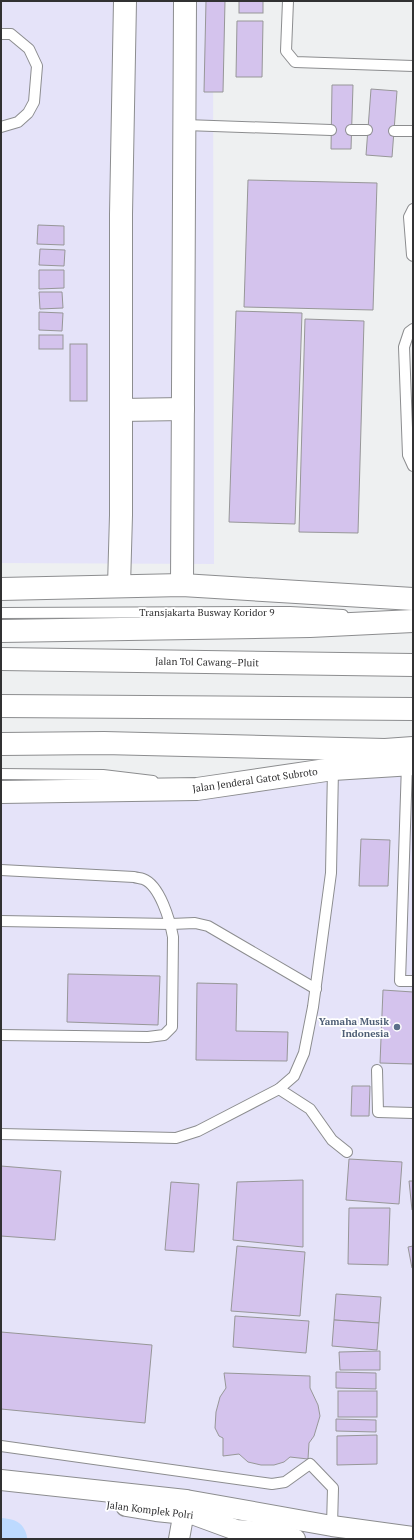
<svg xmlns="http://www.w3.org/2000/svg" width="414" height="1540" viewBox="0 0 414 1540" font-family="'PT Serif',serif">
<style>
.commercial{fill:#e5e3f9}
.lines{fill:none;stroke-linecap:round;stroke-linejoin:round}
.river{stroke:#bddaff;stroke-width:40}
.building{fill:#d4c3ed;stroke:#979798}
.lane-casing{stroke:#8c8d8f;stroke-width:12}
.street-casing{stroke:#8c8d8f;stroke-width:22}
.secondary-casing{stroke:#8c8d8f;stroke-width:24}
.highway-casing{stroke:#8c8d8f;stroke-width:24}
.lane{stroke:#fff;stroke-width:10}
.street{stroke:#fff;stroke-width:20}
.secondary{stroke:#fff;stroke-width:22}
.highway{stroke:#fff;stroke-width:22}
.service-dot{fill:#5c6f8a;stroke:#fff;stroke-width:1.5}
.labels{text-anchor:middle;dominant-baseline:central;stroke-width:3.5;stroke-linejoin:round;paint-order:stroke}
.street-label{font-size:10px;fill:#313132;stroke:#fff}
.service-label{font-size:10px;font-weight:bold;fill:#4e5e75;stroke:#fff;text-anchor:end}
</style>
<rect width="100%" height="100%" fill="#eef0f1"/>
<!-- commercial -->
<g class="commercial">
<polygon points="1,1 213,1 214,564 1,563"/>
<polygon points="413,764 413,1539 1,1539 1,792"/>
</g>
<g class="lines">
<!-- river -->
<polyline class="river" points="1,1538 7,1539"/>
</g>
<!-- building -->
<g class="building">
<polygon points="206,1 225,1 223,92 204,92"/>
<rect x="239" y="1" width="24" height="12"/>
<polygon points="237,21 263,21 262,77 236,77"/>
<polygon points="332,85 353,85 351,149 331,149"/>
<polygon points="371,89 397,91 392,157 366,155"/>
<polygon points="248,180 377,183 373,310 244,307"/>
<polygon points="38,225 64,226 64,245 37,244"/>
<polygon points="40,249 65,250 64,266 39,265"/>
<polygon points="39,270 64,270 64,288 39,289"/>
<polygon points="39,292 62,292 63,308 40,309"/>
<polygon points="236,311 302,313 295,524 229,522"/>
<polygon points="39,312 63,313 62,331 39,330"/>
<polygon points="305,319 364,321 358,533 299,532"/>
<rect x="39" y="335" width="24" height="14"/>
<rect x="70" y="344" width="17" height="57"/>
<polygon points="361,839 390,840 388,886 359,886"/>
<polygon points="68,974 160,976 158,1025 67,1022"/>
<polygon points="197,983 237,984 236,1031 288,1032 287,1061 196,1060"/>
<polygon points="383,990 413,992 413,1064 380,1063"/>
<polygon points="352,1086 370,1086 369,1116 351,1116"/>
<polygon points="349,1159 402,1162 399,1204 346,1200"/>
<polygon points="1,1166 61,1171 55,1240 1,1236"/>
<polygon points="303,1180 303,1247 233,1240 237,1182"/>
<polygon points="409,1181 413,1181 413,1210 412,1210"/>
<polygon points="171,1182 199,1184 194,1252 165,1250"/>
<polygon points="349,1208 390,1208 388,1265 348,1264"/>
<polygon points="237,1246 305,1252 300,1316 231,1311"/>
<polygon points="413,1246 413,1267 412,1268 408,1247"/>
<polygon points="336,1294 381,1297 379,1323 334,1320"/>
<polygon points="235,1316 309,1321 306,1353 233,1347"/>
<polygon points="334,1320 379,1323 377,1350 332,1346"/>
<polygon points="1,1332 152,1345 145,1423 1,1409"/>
<polygon points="380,1351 380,1370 340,1370 339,1352"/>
<polygon points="336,1372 376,1373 376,1389 336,1388"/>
<polygon points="224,1373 310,1376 310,1388 318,1405 320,1416 314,1436 309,1443 308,1459 290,1457 284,1462 274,1465 261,1465 248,1462 239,1454 223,1456 223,1438 219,1436 215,1428 216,1412 220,1397 226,1388"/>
<rect x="338" y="1391" width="39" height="26"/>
<polygon points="336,1419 376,1420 376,1432 336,1431"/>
<polygon points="377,1435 377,1464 337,1465 337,1436"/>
</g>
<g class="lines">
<defs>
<g id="lane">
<polyline points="288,1 286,51 295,62 413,66"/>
<polyline points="1,34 11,34 29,49 37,66 34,102 28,113 18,122 1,127"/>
<polyline points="185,125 331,130"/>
<polyline points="351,130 367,130"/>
<polyline points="394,131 413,131"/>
<polyline points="413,209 409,217 412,255 413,256"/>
<polyline points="413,329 409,332 404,347 408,455 413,466"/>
<polyline points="1,613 290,612 343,615"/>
<polyline points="407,764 400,981 413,981"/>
<polyline points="1,774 103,775 153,781"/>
<path d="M1 870 134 877C137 878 140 878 143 879 160 885 170 921 173 937L172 1027 164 1035 148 1037 1 1035"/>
<polyline points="1,921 171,924 195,923 208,926 316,989"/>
<polyline points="377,1070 378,1112 413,1113"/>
<polyline points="279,1089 310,1109 332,1140 347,1152"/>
<polyline points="1,1134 176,1138 198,1131 279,1089 294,1076 304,1053 313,1007 331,873 333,769"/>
<polyline points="1,1446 272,1484 285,1482 310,1464 333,1488 332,1526"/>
</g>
<g id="street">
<polyline points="1,1480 186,1500 332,1526 413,1537"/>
<polyline points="126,1506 156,1511 195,1515 236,1530 261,1532 295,1539"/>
<polyline points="179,1539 186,1500"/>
</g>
<g id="secondary">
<polyline points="121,410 183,409"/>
<polyline points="182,585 185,1"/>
<polyline points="119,586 121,515 121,214 125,1"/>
</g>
<g id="highway">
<polyline points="1,589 182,585 413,599"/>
<polyline points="1,631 310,626 413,621"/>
<polyline points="1,659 413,665"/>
<polyline points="1,706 413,709"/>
<polyline points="1,744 104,743 385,750 413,748"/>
<polyline points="1,792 197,789 333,769 413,764"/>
</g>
</defs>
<!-- lane casing -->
<use href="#lane" class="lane-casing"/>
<!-- street casing -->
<use href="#street" class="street-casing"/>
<!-- secondary casing -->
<use href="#secondary" class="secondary-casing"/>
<!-- highway casing -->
<use href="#highway" class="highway-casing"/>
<!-- lane -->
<use href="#lane" class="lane"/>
<!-- street -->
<use href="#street" class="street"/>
<!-- secondary -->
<use href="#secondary" class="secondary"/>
<!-- highway -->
<use href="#highway" class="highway"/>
</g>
<!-- markers -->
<circle class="service-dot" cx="397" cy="1027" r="4"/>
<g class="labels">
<!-- street labels -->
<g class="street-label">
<text x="207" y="612">Transjakarta Busway Koridor 9</text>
<text transform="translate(207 662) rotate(1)">Jalan Tol Cawang–Pluit</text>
<text transform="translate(255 780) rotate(-8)">Jalan Jenderal Gatot Subroto</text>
<text transform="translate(150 1510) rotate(7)">Jalan Komplek Polri</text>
</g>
<!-- service labels -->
<g class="service-label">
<text x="389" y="1021">Yamaha Musik<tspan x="389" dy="12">Indonesia</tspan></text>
</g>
</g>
<!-- border -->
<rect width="414" height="1540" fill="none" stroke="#313132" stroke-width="4"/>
</svg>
